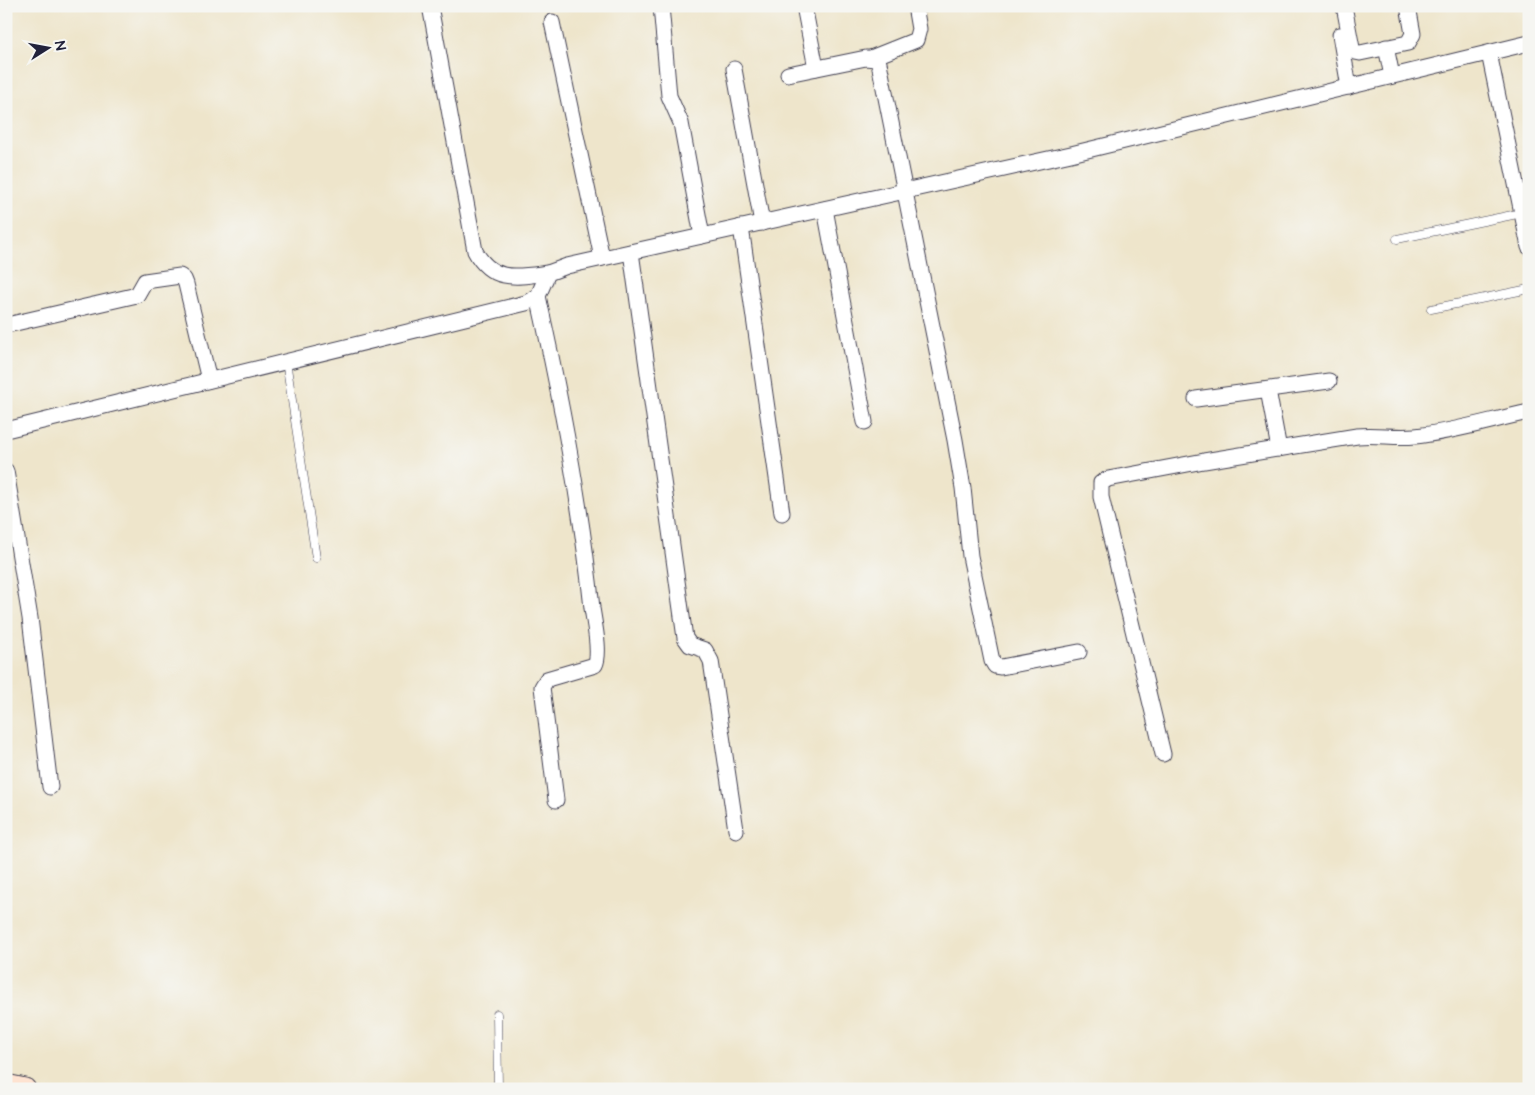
<svg xmlns="http://www.w3.org/2000/svg" width="1535" height="1095" viewBox="0 0 1535 1095" font-family="'Architects Daughter',sans-serif">
<style>
.lines{fill:none;stroke-linecap:round;stroke-linejoin:round}
.lane-casing{stroke:#413f51;stroke-width:9}
.street-casing{stroke:#413f51;stroke-width:17}
.secondary-casing{stroke:#413f51;stroke-width:23}
.lane{stroke:#fff;stroke-width:8}
.street{stroke:#fff;stroke-width:15}
.secondary{stroke:#fee3d1;stroke-width:21}
</style>
<rect width="100%" height="100%" fill="#f6f6f2"/>
<filter id="ink" filterUnits="userSpaceOnUse"><feTurbulence type="fractalNoise" baseFrequency=".02" numOctaves="2"/><feDisplacementMap in="SourceGraphic" scale="10" xChannelSelector="R" yChannelSelector="G"/><feConvolveMatrix kernelMatrix="1 2 1 2 8 2 1 2 1" color-interpolation-filters="sRGB"/></filter>
<filter id="wash" filterUnits="userSpaceOnUse"><feTurbulence type="fractalNoise" baseFrequency=".0096" numOctaves="4" result="noise"/><feDisplacementMap in="SourceGraphic" scale="20" xChannelSelector="R" yChannelSelector="G"/><feGaussianBlur stdDeviation="1.12" result="paint"/><feColorMatrix in="noise" values="0 0 0 0 0 0 0 0 0 0 0 0 0 0 0 0 0 1.4 0 .05"/><feComposite in="paint" operator="in"/></filter>
<g filter="url(#wash)">
<rect width="100%" height="100%" fill="#eee5cb"/>
</g>
<g filter="url(#ink)">
<g class="lines">
<defs>
<g id="lane">
<polyline points="1397,239 1522,213"/>
<polyline points="1431,309 1529,289"/>
<polyline points="286,361 316,558"/>
<polyline points="497,1014 498,1089"/>
</g>
<g id="street">
<path d="M430 6 475 251C492 283 517 277 548 273"/>
<polyline points="661,6 669,96 681,123 702,236"/>
<polyline points="804,6 816,68"/>
<polyline points="1344,6 1352,48 1355,52 1360,53 1408,43 1413,34 1408,6"/>
<polyline points="552,22 602,258"/>
<polyline points="1340,35 1349,87"/>
<polyline points="1386,47 1392,76"/>
<polyline points="1489,53 1529,247"/>
<polyline points="871,58 916,40 919,29 915,6"/>
<polyline points="734,69 762,223"/>
<polyline points="788,74 866,58 875,59 879,63 955,440 963,488 970,556 992,661 995,666 1001,667 1079,652"/>
<polyline points="825,209 865,422"/>
<polyline points="741,227 782,513"/>
<polyline points="631,252 685,638 690,645 705,650 711,661 736,830"/>
<path d="M538 296C561 399 581 503 592 608 594 622 601 653 595 665L547 679 542 687 556 800"/>
<polyline points="7,325 137,295 145,281 180,276 184,279 186,284 209,380"/>
<polyline points="1268,390 1279,449"/>
<polyline points="1196,399 1329,381"/>
<polyline points="6,430 526,303 538,296 548,273 567,266 1071,154 1529,43"/>
<polyline points="6,471 30,618 50,787"/>
<path d="M1163 754 1101 497V483L1108 479 1204 461 1357 436C1376 434 1395 438 1415 436 1453 432 1491 420 1529 412"/>
</g>
<polyline id="secondary" points="6,1085 25,1089"/>
</defs>
<!-- lane casing -->
<use href="#lane" class="lane-casing"/>
<!-- street casing -->
<use href="#street" class="street-casing"/>
<!-- secondary casing -->
<use href="#secondary" class="secondary-casing"/>
<!-- lane -->
<use href="#lane" class="lane"/>
<!-- street -->
<use href="#street" class="street"/>
<!-- secondary -->
<use href="#secondary" class="secondary"/>
</g>
</g>
<!-- margin -->
<rect width="1535" height="1095" fill="none" stroke="#f6f6f2" stroke-width="25"/>
<!-- north arrow -->
<g transform="translate(48 48) rotate(79)" stroke="#f6f6f2" stroke-width="4" paint-order="stroke">
<path d="M0-4L9 19L0 12L-9 19Z" fill="#22223b"/>
<text y="-8" font-size="14" font-weight="bold" text-anchor="middle" fill="#22223b">N</text>
</g>
</svg>
